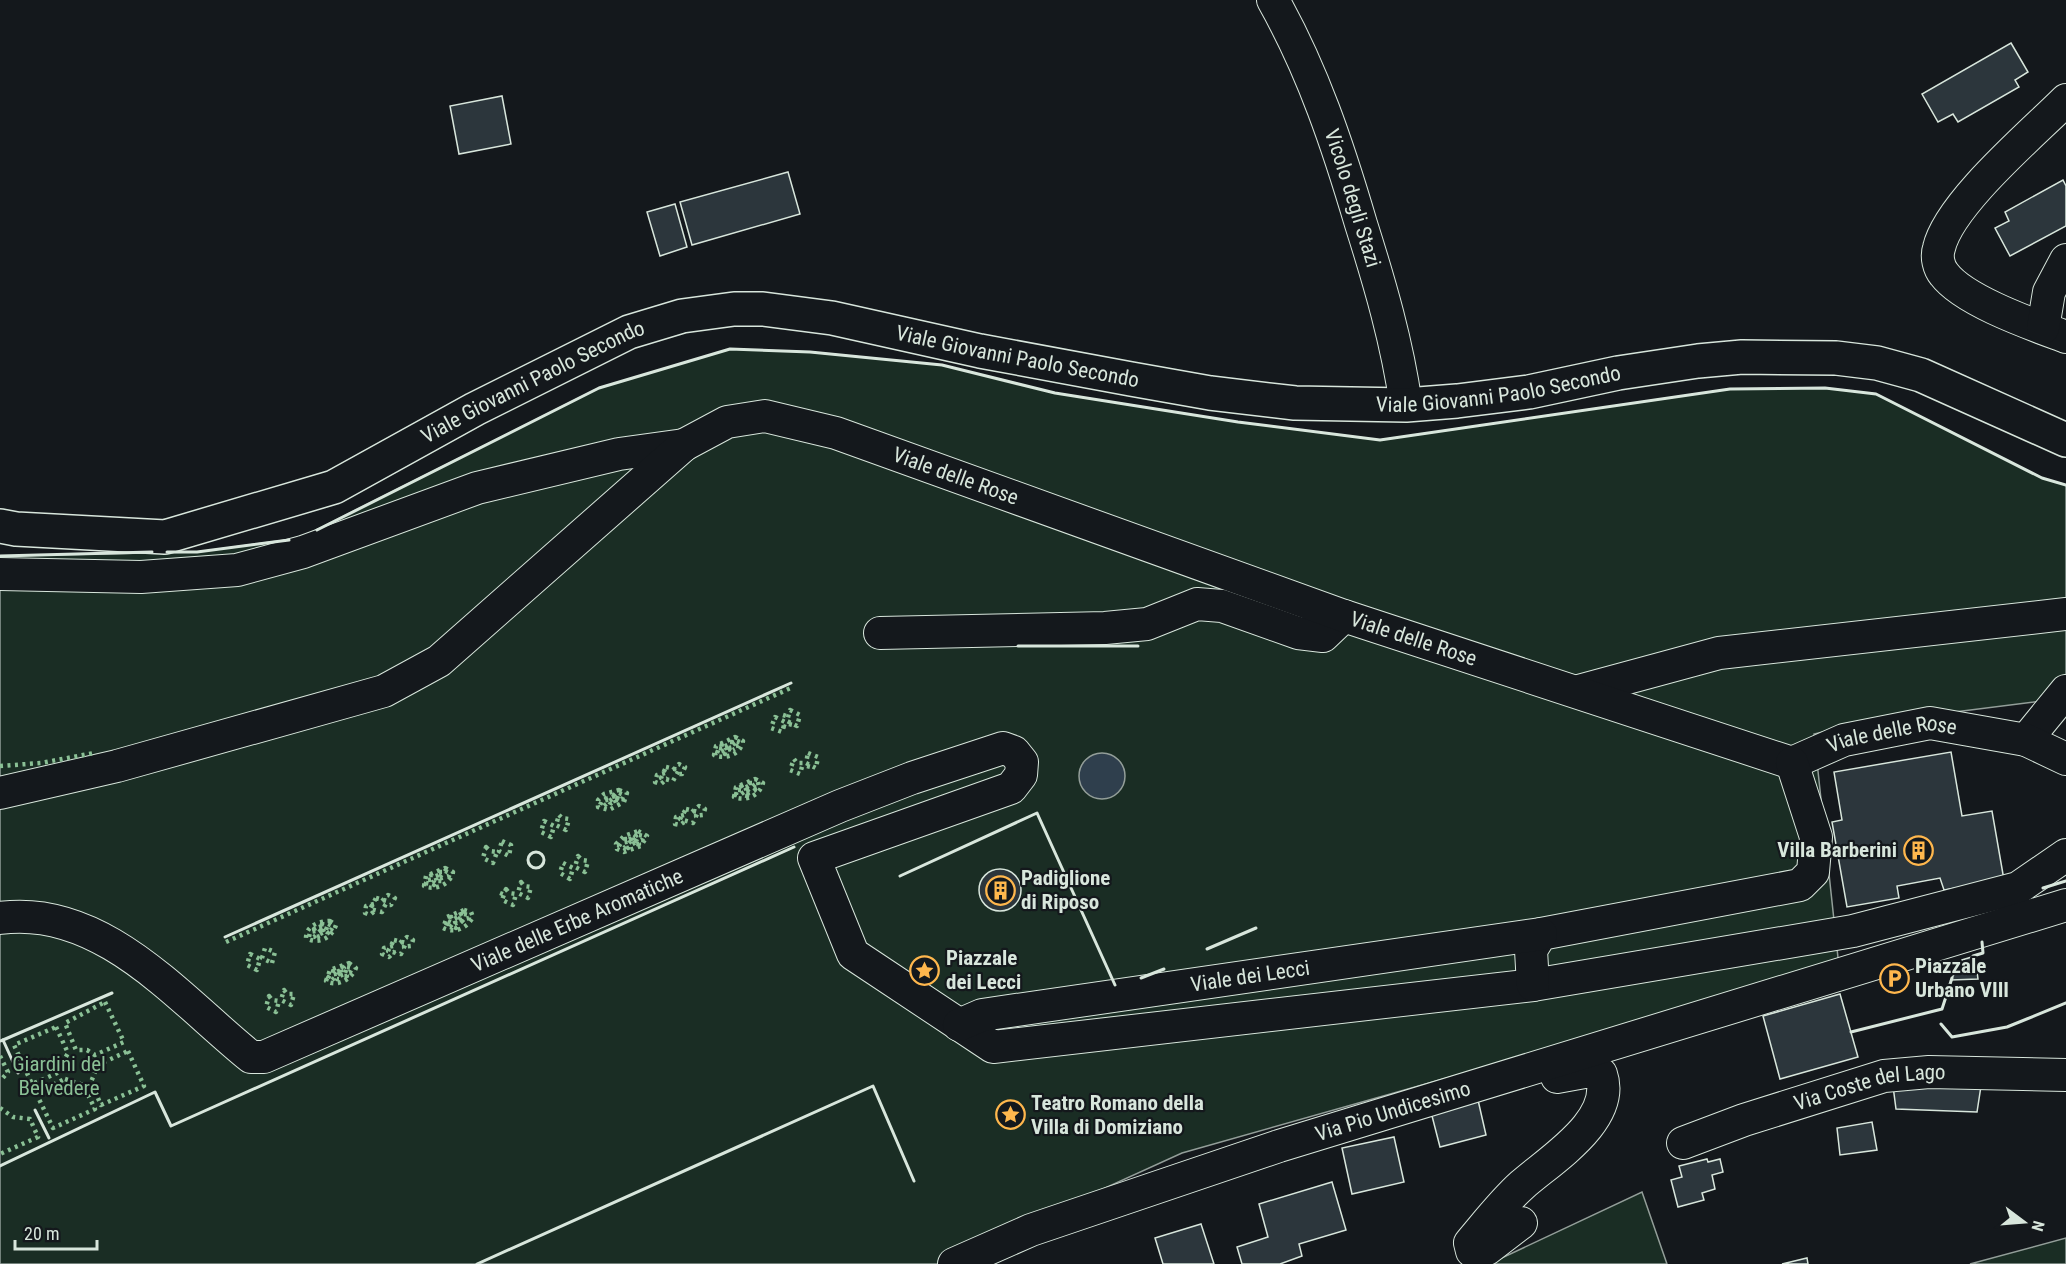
<svg xmlns="http://www.w3.org/2000/svg" width="2066" height="1264" viewBox="0 0 2066 1264" font-family="'Roboto Condensed',sans-serif">
<style>
.green{fill:#1a2d24;stroke:#939e99;stroke-width:1.5}
.water{fill:#2f3f4d;stroke:#939e99;stroke-width:1.5}
.building{fill:#2c363c;stroke:#d8e6dc;stroke-width:1.5}
.lines{fill:none;stroke-linecap:round;stroke-linejoin:round}
.minor-casing{stroke:#d8e6dc;stroke-width:34}
.major-casing{stroke:#d8e6dc;stroke-width:36}
.minor{stroke:#14181c;stroke-width:32}
.major{stroke:#14181c;stroke-width:33}
.hedge{stroke:#8ac095;stroke-width:4.5;stroke-dasharray:3 4.5;stroke-linecap:butt}
.wall{stroke:#d8e6dc;stroke-width:3}
.labels{text-anchor:middle;dominant-baseline:central;stroke-width:4.5;stroke-linejoin:round;paint-order:stroke}
.street-label{font-size:21px;fill:#d8e6dc;stroke:#14181c}
.poi-label{font-size:21px;font-weight:bold;fill:#d8e6dc;stroke:#14181c;text-anchor:start}
.park-label{font-size:21px;fill:#8ac095;stroke:#14181c}
</style>
<rect width="100%" height="100%" fill="#14181c"/>
<!-- green -->
<g class="green">
<polygon points="730,349 810,352 942,365 1055,393 1238,422 1380,440 1730,389 1825,388 1876,394 2042,478 2066,485 2066,698 1851,725 1814,734 1839,967 1182,1153 938,1264 0,1264 0,556 197,552 300,538 599,388"/>
<polygon points="1642,1192 1667,1264 1489,1264"/>
<polygon points="2066,1238 2066,1264 1970,1264"/>
</g>
<!-- water -->
<circle class="water" cx="1102" cy="776" r="23"/>
<!-- building -->
<g class="building">
<polygon points="2011,43 2028,72 2015,80 2019,87 1958,122 1953,114 1938,122 1922,94"/>
<polygon points="502,96 511,144 459,154 450,106"/>
<polygon points="788,172 800,214 692,245 680,202"/>
<polygon points="2063,180 2066,186 2066,226 2010,256 1995,228 2009,221 2005,212"/>
<polygon points="675,204 687,247 660,256 647,212"/>
<polygon points="1951,752 1962,816 1992,811 2004,880 1944,890 1940,878 1897,886 1899,898 1847,907 1832,822 1842,820 1834,772"/>
<circle cx="1000" cy="890" r="21"/>
<polygon points="1975,956 1978,979 1951,980 1962,960"/>
<polygon points="1840,994 1858,1057 1780,1079 1763,1016"/>
<polygon points="1893,1086 1981,1086 1977,1112 1896,1109"/>
<polygon points="1478,1100 1486,1135 1440,1147 1431,1112"/>
<polygon points="1872,1122 1877,1150 1840,1155 1837,1128"/>
<polygon points="1394,1137 1404,1182 1352,1194 1342,1148"/>
<polygon points="1707,1159 1708,1162 1720,1159 1723,1172 1712,1175 1715,1189 1702,1193 1704,1200 1678,1207 1671,1180 1682,1177 1679,1166"/>
<polygon points="1332,1182 1346,1230 1299,1244 1302,1256 1280,1264 1242,1264 1237,1247 1268,1237 1259,1204"/>
<polygon points="1201,1224 1214,1264 1163,1264 1155,1238"/>
<polygon points="1807,1258 1808,1264 1782,1264"/>
</g>
<g class="lines">
<defs>
<g id="minor">
<path id="s1" d="M1273 0C1313 71 1338 146 1361 224 1380 284 1397 342 1406 405"/>
<path d="M2066 100C2032 134 1949 204 1939 248 1936 257 1939 268 1944 274 1964 301 2034 325 2066 337"/>
<polyline points="2043,328 2049,292 2066,260"/>
<polyline points="0,574 141,577 237,570 303,552 477,488 619,454 684,445"/>
<polyline points="880,633 1105,628 1147,624 1197,604 1222,606 1298,633 1323,636 1344,616"/>
<polyline points="1579,691 1719,653 2066,614"/>
<polyline points="2026,740 2066,691"/>
<path id="s2" d="M0 793 117 766 384 691 439 661 684 445 727 422 765 416 836 433 1344 616 1792 763 1844 740 1930 723 2026 740 2066 759"/>
<path id="s3" d="M0 918C102 904 179 999 251 1057H264L840 806 912 778 1003 748 1014 752 1022 762 1021 775 1011 788 814 858 853 954 993 1047 1533 985 1853 931 2018 888 2066 855"/>
<polyline points="1533,985 1531,950 1541,934 1800,885 1813,872 1816,837 1792,763"/>
<path id="s4" d="M959 1025 982 1015 1541 934"/>
<path id="s5" d="M1683 1143 1744 1120 1884 1076 1929 1072 2066 1075"/>
<path d="M1521 1223 1487 1249 1472 1251 1470 1243C1487 1223 1503 1202 1522 1185 1550 1160 1617 1120 1601 1074L1590 1071 1557 1077"/>
<path id="s6" d="M954 1264 1031 1230 1279 1146 2066 905"/>
</g>
<g id="major">
<path id="s7" d="M0 526 16 529 165 537 334 487 475 409 629 332 682 316 734 309H763L832 318 980 351 1131 379 1210 393 1295 403 1406 405 1457 401 1529 392 1618 373 1698 361 1742 357 1836 358 1877 363 1921 375 2066 440"/>
</g>
</defs>
<!-- minor casing -->
<use href="#minor" class="minor-casing"/>
<!-- major casing -->
<use href="#major" class="major-casing"/>
<!-- minor -->
<use href="#minor" class="minor"/>
<!-- major -->
<use href="#major" class="major"/>
<!-- hedge -->
<g class="hedge">
<polygon points="790,710 800,715 797,726 787,721"/>
<polyline points="783,715 789,717"/>
<polygon points="775,717 785,722 782,732 771,728"/>
<polyline points="789,724 793,725"/>
<polyline points="783,726 788,728"/>
<path d="M735 737 743 741C741 754 726 760 714 755L716 746Z"/>
<polygon points="737,741 740,742 740,745 729,748"/>
<path d="M730 742H732C730 744 725 747 721 747L722 744C726 745 726 749 728 752L725 754V751C728 750 732 748 735 749L733 750"/>
<polygon points="719,748 724,749 725,750 717,753"/>
<polygon points="808,753 818,757 816,768 806,763"/>
<polygon points="794,759 797,763 803,763 800,774 790,770"/>
<polyline points="0,766 41,763 94,753"/>
<polyline points="807,766 811,767"/>
<polygon points="666,767 679,770 673,781 661,778"/>
<polyline points="673,770 679,764 685,767 682,774 675,774"/>
<polyline points="665,773 657,775 655,782 661,784 668,778"/>
<path d="M755 779 763 783C760 795 746 802 734 797L736 787Z"/>
<polygon points="758,782 759,787 748,790"/>
<path d="M749 783H752C749 786 746 787 743 789L741 786H744C746 788 748 793 747 796L744 795 755 790 753 792"/>
<polygon points="619,790 627,793 624,802 609,810 598,807 598,800 604,794"/>
<polygon points="738,790 743,790 744,792 740,795 736,794"/>
<polygon points="619,793 624,795 622,799 617,799"/>
<path d="M607 797 606 798C608 799 612 797 615 796L616 793 613 796C614 798 615 800 616 803L619 801 617 800 610 804 609 806 611 805"/>
<polygon points="612,799 604,806 600,805 602,801"/>
<polygon points="686,809 698,812 693,823 680,819"/>
<polyline points="692,812 699,806 705,809 703,815 694,816"/>
<polygon points="559,815 562,818 569,819 566,830 556,825"/>
<polyline points="684,815 676,817 675,824 680,825 687,820"/>
<polygon points="544,821 554,826 551,837 541,832"/>
<polygon points="638,831 647,836 641,846 624,852 617,849 616,844 624,836"/>
<polygon points="639,835 644,836 642,840 636,841"/>
<path d="M627 839H625L626 841 636 836 633 834C632 838 634 841 636 844H639L636 842 629 846 628 848 631 847"/>
<polygon points="502,841 511,845 509,856 499,851"/>
<polygon points="631,841 624,848 619,846 621,843"/>
<polygon points="486,847 490,851 497,852 493,863 483,858"/>
<polygon points="578,856 582,860 588,861 585,872 575,867"/>
<polygon points="563,863 573,868 570,879 560,873"/>
<path d="M445 868 453 872C451 884 435 891 424 886L426 876Z"/>
<polygon points="445,871 450,873 449,876 438,879"/>
<path d="M439 872H442C440 875 436 876 433 877L431 875H434C436 877 436 879 437 882L434 885 437 881H443"/>
<polygon points="428,880 434,879 434,881 431,884 426,883"/>
<polygon points="521,882 524,886 531,887 528,898 518,893"/>
<polygon points="506,889 509,893 516,894 513,905 502,900"/>
<polyline points="500,893 505,895"/>
<polygon points="376,898 387,901 382,912 370,909"/>
<polyline points="382,901 388,895 395,898 391,905 384,905"/>
<polyline points="374,904 366,906 365,913 370,915 377,909"/>
<path d="M464 910 471 912 473 917C467 928 455 934 443 928L447 917Z"/>
<polygon points="464,914 469,915 469,918 457,921"/>
<polyline points="459,915 461,914 460,916 452,920 451,917 454,918 454,919 456,924 457,924 456,928 453,926 454,924 462,921 464,923 462,923"/>
<path d="M330 921 336 925C332 938 318 945 306 938 306 926 319 921 330 921Z"/>
<polygon points="448,921 453,923 450,927 446,926"/>
<polygon points="328,924 333,926 331,930 326,930"/>
<polyline points="316,928 314,929 325,925 322,924 322,928 325,934 328,933 326,931 318,935 317,937 320,936"/>
<polygon points="321,930 314,937 309,937 310,932"/>
<polygon points="394,940 406,943 401,954 388,951"/>
<polyline points="226,942 793,687"/>
<polyline points="400,943 407,937 413,940 411,946 402,947"/>
<polyline points="393,946 384,948 382,954 389,957 395,951"/>
<polygon points="250,954 260,959 257,970 247,965"/>
<polyline points="272,963 275,952 265,948 262,958 272,963"/>
<path d="M349 963 356 968C351 980 337 987 326 981L330 970Z"/>
<polygon points="347,967 352,968 350,972 345,973"/>
<path d="M335 971H333L335 973C338 971 343 970 344 968L341 966C340 970 342 973 344 976H347L345 974C342 975 338 976 337 979H339"/>
<polygon points="340,973 332,980 328,978 330,975"/>
<polygon points="284,990 287,994 294,994 291,1005 281,1000"/>
<polygon points="269,996 272,1000 279,1001 276,1012 266,1007"/>
<polygon points="105,1002 124,1042 95,1055 87,1050 76,1050 65,1023"/>
<polygon points="56,1027 68,1053 63,1062 62,1071 32,1084 14,1045"/>
<polygon points="128,1051 144,1086 101,1105 91,1082 98,1065"/>
<polyline points="0,1056 8,1072 0,1081"/>
<polygon points="65,1079 83,1085 95,1109 53,1128 36,1093"/>
<polyline points="0,1108 13,1117 30,1119 38,1137 0,1154"/>
</g>
<!-- wall -->
<g class="wall">
<polyline points="317,530 599,388 730,349 810,352 942,365 1055,393 1238,422 1380,440 1730,389 1825,388 1876,394 2042,478 2066,485"/>
<polyline points="167,552 197,552 289,540"/>
<polyline points="0,556 152,552"/>
<polyline points="1018,646 1138,646"/>
<circle cx="536" cy="860" r="8"/>
<polyline points="900,876 1037,813 1115,985"/>
<polyline points="2043,888 2066,881"/>
<polyline points="225,937 791,683"/>
<polyline points="1207,949 1256,928"/>
<polyline points="1973,956 1983,953 1982,942"/>
<polyline points="1141,978 1164,969"/>
<polyline points="1941,1024 1952,1037 2007,1027 2066,1003"/>
<polyline points="1851,1032 1942,1009 1952,978"/>
<polyline points="3,1040 112,993"/>
<polyline points="0,1041 3,1040 18,1073"/>
<polyline points="35,1110 49,1138"/>
<polyline points="0,1166 155,1092 171,1126 794,847"/>
<polyline points="477,1264 873,1086 914,1181"/>
</g>
</g>
<!-- icons -->
<defs>
<symbol id="building-ring" viewBox="-11 -11 22 22"><circle r="9.5" fill="#14181c" stroke="#ffb74d" stroke-width="1.5"/><path d="M-4-6H4V6H1V3H-1V6H-4ZM-2.5-4.3h1.7v1.8h-1.7ZM.8-4.3h1.7v1.8H.8ZM-2.5-1h1.7V.8h-1.7ZM.8-1h1.7V.8H.8Z" fill="#ffb74d"/></symbol>
<symbol id="sight-ring" viewBox="-11 -11 22 22"><circle r="9.5" fill="#14181c" stroke="#ffb74d" stroke-width="1.5"/><path d="M0-6L1.8-2.2L6-1.7L2.9 1.2L3.7 5.4L0 3.3L-3.7 5.4L-2.9 1.2L-6-1.7L-1.8-2.2Z" fill="#ffb74d"/></symbol>
<symbol id="parking-ring" viewBox="-11 -11 22 22"><circle r="9.5" fill="#14181c" stroke="#ffb74d" stroke-width="1.5"/><path d="M-3.5-5.5H1a3.5 3.5 0 0 1 0 7H-1V5.5H-3.5ZM-1-3.4V-.6H.8a1.4 1.4 0 0 0 0-2.8Z" fill="#ffb74d"/></symbol>
</defs>
<g fill-rule="evenodd">
<use href="#building-ring" x="1902" y="834" width="33" height="33"/>
<use href="#building-ring" x="984" y="874" width="33" height="33"/>
<use href="#sight-ring" x="908" y="954" width="33" height="33"/>
<use href="#parking-ring" x="1878" y="962" width="33" height="33"/>
<use href="#sight-ring" x="994" y="1098" width="33" height="33"/>
</g>
<g class="labels">
<!-- street labels -->
<g class="street-label">
<text stroke="none"><textPath href="#s1" startOffset="214">Vicolo degli Stazi</textPath></text>
<text stroke="none"><textPath href="#s7" startOffset="1071">Viale Giovanni Paolo Secondo</textPath></text>
<text stroke="none"><textPath href="#s7" startOffset="567">Viale Giovanni Paolo Secondo</textPath></text>
<text stroke="none"><textPath href="#s7" startOffset="1557">Viale Giovanni Paolo Secondo</textPath></text>
<text stroke="none"><textPath href="#s2" startOffset="1074">Viale delle Rose</textPath></text>
<text stroke="none"><textPath href="#s2" startOffset="1560">Viale delle Rose</textPath></text>
<text stroke="none"><textPath href="#s2" startOffset="2064">Viale delle Rose</textPath></text>
<text stroke="none"><textPath href="#s3" startOffset="651">Viale delle Erbe Aromatiche</textPath></text>
<text stroke="none"><textPath href="#s4" startOffset="296">Viale dei Lecci</textPath></text>
<text stroke="none"><textPath href="#s5" startOffset="196">Via Coste del Lago</textPath></text>
<text stroke="none"><textPath href="#s6" startOffset="465">Via Pio Undicesimo</textPath></text>
</g>
<!-- poi labels -->
<g class="poi-label">
<text x="1897" y="850" text-anchor="end">Villa Barberini</text>
<text x="1021" y="878">Padiglione<tspan x="1021" dy="24">di Riposo</tspan></text>
<text x="946" y="958">Piazzale<tspan x="946" dy="24">dei Lecci</tspan></text>
<text x="1915" y="966">Piazzale<tspan x="1915" dy="24">Urbano VIII</tspan></text>
<text x="1031" y="1103">Teatro Romano della<tspan x="1031" dy="24">Villa di Domiziano</tspan></text>
</g>
<!-- park labels -->
<g class="park-label">
<text x="59" y="1064">Giardini del<tspan x="59" dy="24">Belvedere</tspan></text>
</g>
</g>
<!-- north arrow -->
<g transform="translate(2024 1222) rotate(106)" stroke="#14181c" stroke-width="4.5" paint-order="stroke">
<path d="M0-4.5L10 22L0 15L-10 22Z" fill="#d8e6dc"/>
<text y="-9" font-size="16" font-weight="bold" text-anchor="middle" fill="#d8e6dc">N</text>
</g>
<!-- scale -->
<path d="M15 1240v9h82v-9" fill="none" stroke="#d8e6dc" stroke-width="3"/>
<text x="24" y="1240" font-size="18" fill="#d8e6dc" stroke="#14181c" stroke-width="4.5" paint-order="stroke">20 m</text>
</svg>
